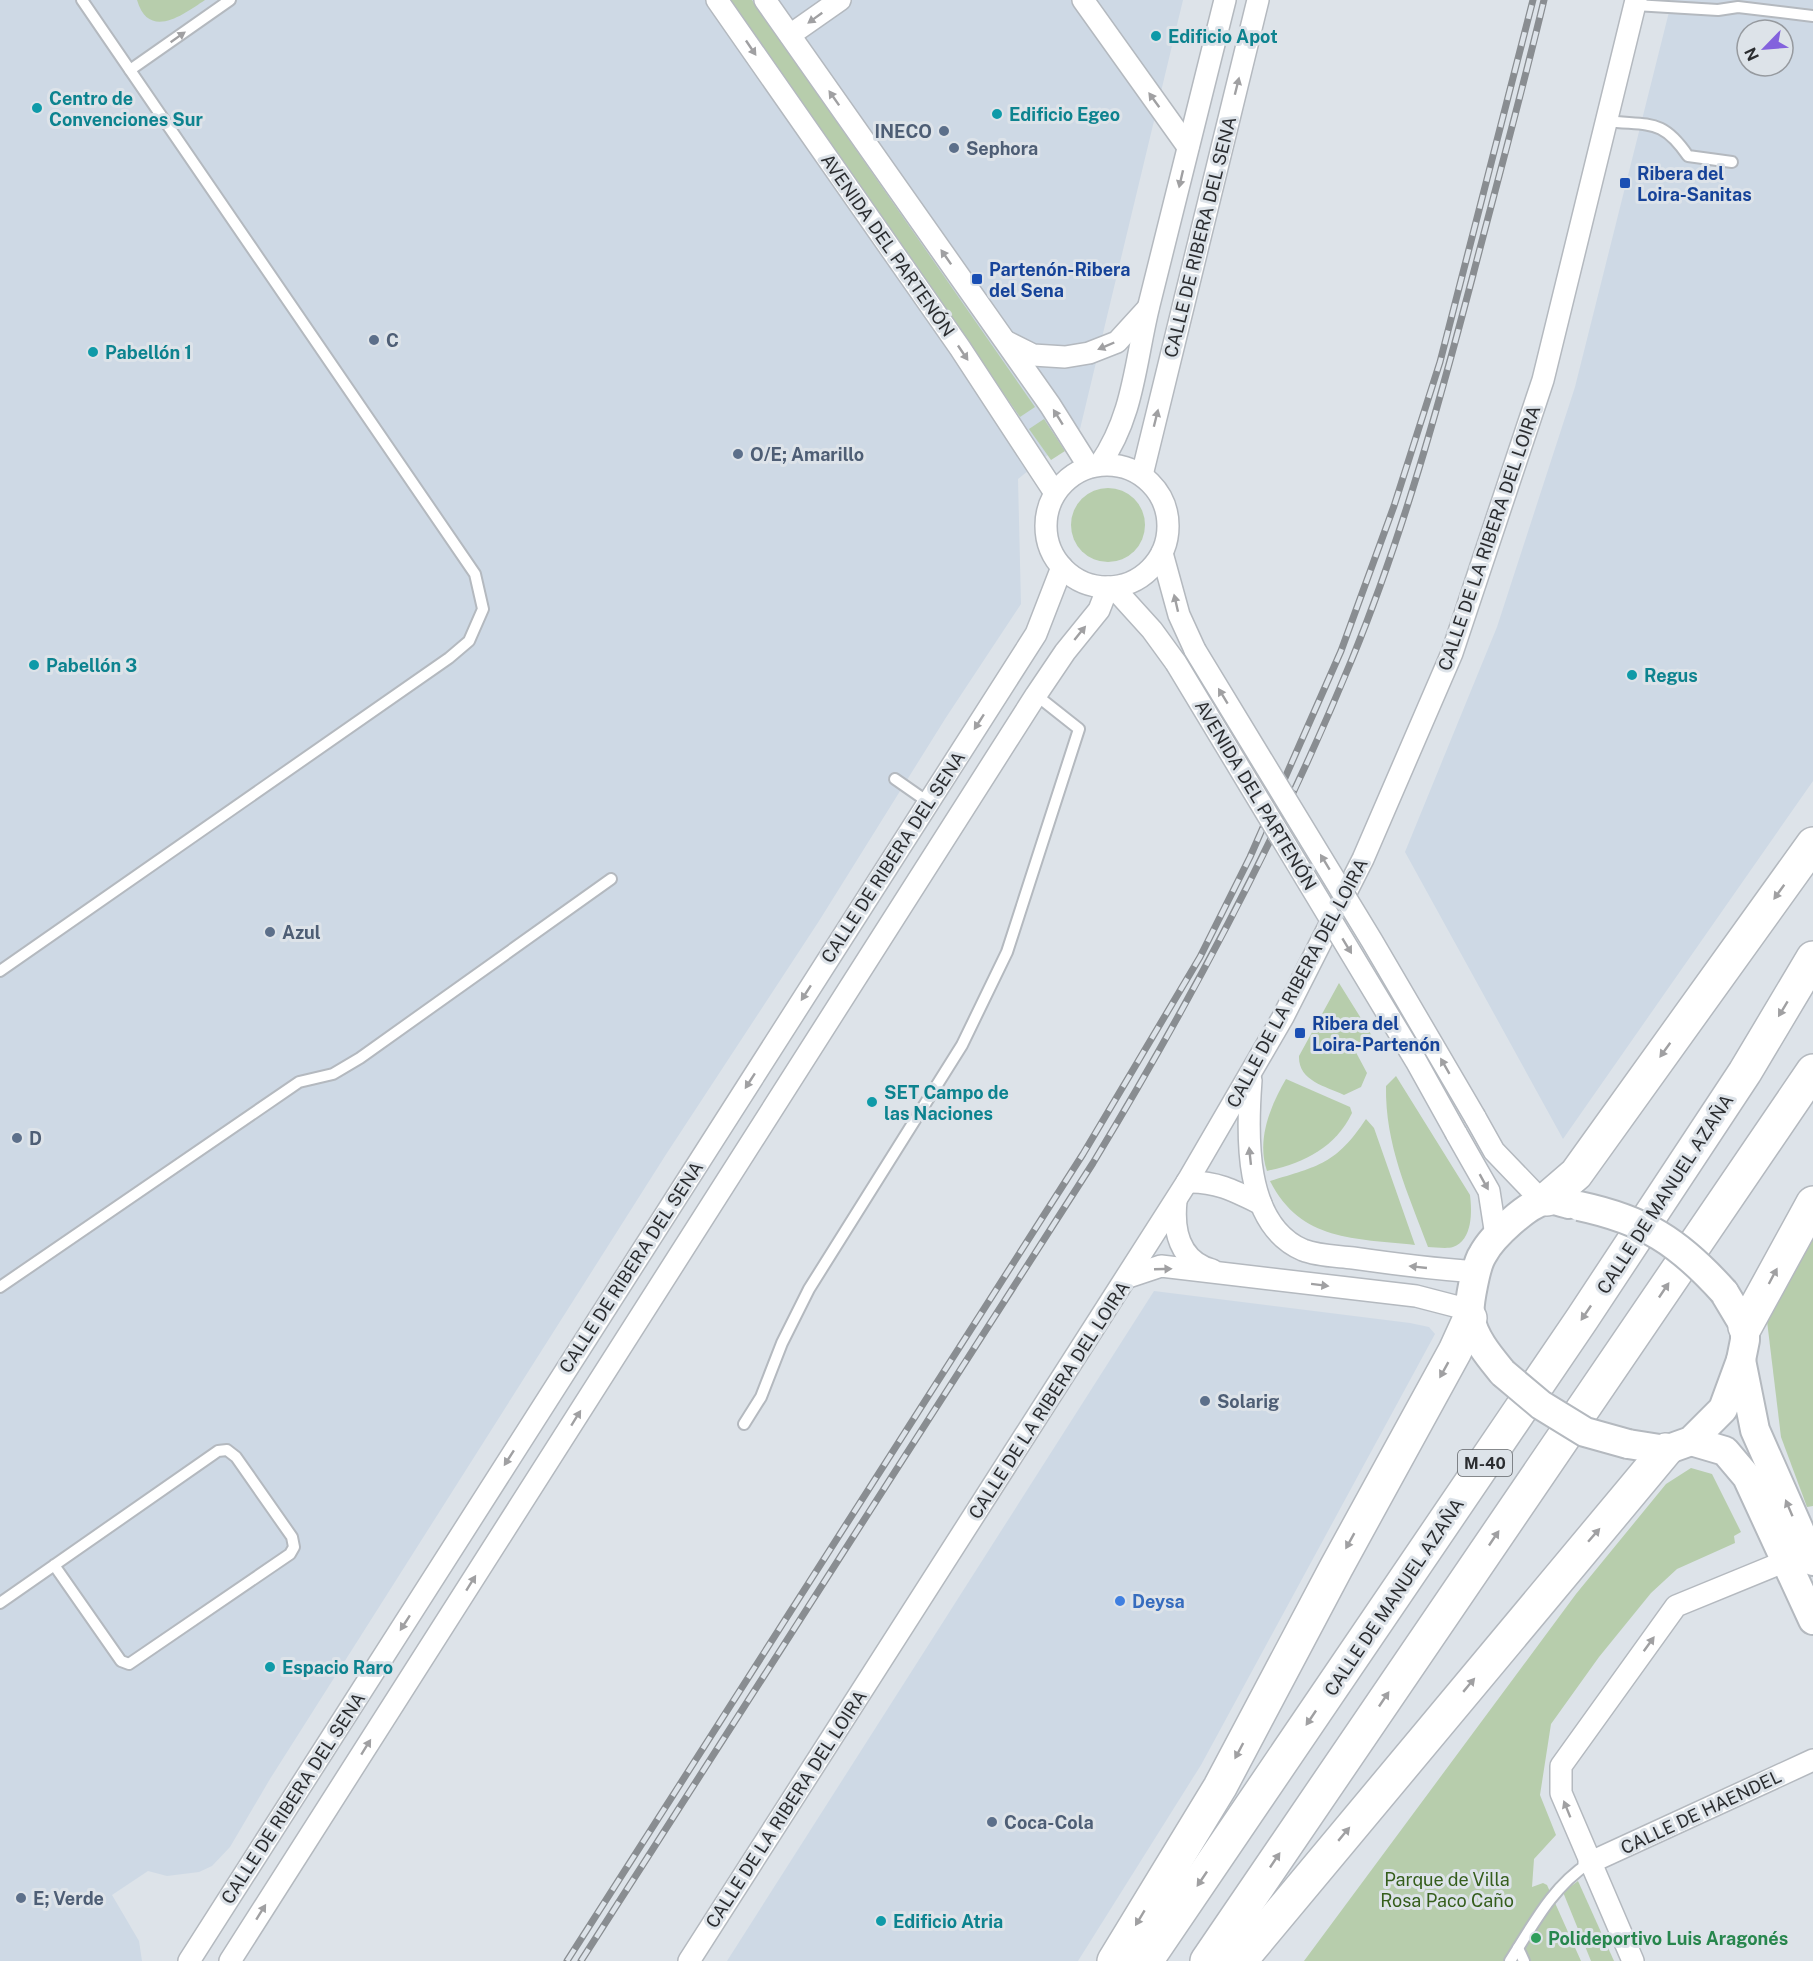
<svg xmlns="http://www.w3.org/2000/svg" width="1813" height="1961" viewBox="0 0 1813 1961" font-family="'Public Sans',sans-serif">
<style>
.built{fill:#ced9e5;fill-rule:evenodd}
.green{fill:#b7cdac}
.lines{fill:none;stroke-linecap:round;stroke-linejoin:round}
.lane-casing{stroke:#b4b9bf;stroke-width:14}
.street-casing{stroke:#b4b9bf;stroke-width:24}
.secondary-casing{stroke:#b4b9bf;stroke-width:32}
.highway-casing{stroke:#b4b9bf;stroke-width:36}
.lane{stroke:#fff;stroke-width:10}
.street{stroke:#fff;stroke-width:21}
.secondary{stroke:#fff;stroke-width:28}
.highway{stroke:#fff;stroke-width:33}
.rail-casing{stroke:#898d91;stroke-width:7}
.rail{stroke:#dde3e9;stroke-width:4.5;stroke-dasharray:14;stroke-linecap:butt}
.street-bridge-casing{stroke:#b4b9bf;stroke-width:24;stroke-linecap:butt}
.secondary-bridge-casing{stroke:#b4b9bf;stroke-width:32;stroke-linecap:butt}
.street-bridge{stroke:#fff;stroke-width:21}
.secondary-bridge{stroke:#fff;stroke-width:28}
.oneway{fill:#a0a0a2}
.culture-dot{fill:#0f9aa8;stroke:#dde3e9;stroke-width:2}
.service-dot{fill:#5c6f8a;stroke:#dde3e9;stroke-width:2}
.transit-dot{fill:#1a4fb4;stroke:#dde3e9;stroke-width:2}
.shop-dot{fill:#3f7fe0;stroke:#dde3e9;stroke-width:2}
.leisure-dot{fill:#2e9e5b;stroke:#dde3e9;stroke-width:2}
.labels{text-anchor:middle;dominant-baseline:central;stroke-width:6;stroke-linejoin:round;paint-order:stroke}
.shield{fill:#dde3e9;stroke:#606468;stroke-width:1.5}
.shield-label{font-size:16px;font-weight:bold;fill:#2b2d30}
.culture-label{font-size:18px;font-weight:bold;fill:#0d838f;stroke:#dde3e9;text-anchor:start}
.service-label{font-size:18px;font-weight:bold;fill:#4e5e75;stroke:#dde3e9;text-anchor:start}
.transit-label{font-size:18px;font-weight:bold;fill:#164399;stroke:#dde3e9;text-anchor:start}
.street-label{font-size:18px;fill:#2b2d30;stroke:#dde3e9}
.shop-label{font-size:18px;font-weight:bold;fill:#366cbe;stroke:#dde3e9;text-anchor:start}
.park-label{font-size:18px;fill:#355e1c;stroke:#dde3e9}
.leisure-label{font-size:18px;font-weight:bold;fill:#27864d;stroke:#dde3e9;text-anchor:start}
</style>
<rect width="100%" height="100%" fill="#dde3e9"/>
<!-- built -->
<g class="built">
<polygon points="0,0 1183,0 1080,429 1018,479 1021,604 945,719 819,921 665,1156 270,1779 230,1847 212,1866 199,1872 167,1876 148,1871 112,1895 139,1941 142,1961 0,1961"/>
<path d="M1672 0H1813V781L1563 1139 1405 852 1497 627 1575 387ZM1747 30H1783V66H1747Z"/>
<polygon points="1154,1291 1410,1323 1429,1327 1435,1334 1201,1765 1078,1961 727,1961"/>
</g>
<!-- green -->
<g class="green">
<path d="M137 0H205C184 14 149 41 137 0Z"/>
<polygon points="729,0 752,0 1035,407 1020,417"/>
<polygon points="1044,419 1065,451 1051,460 1029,429"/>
<circle cx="1108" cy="525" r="37"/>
<path d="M1339 983 1377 1044 1371 1048 1355 1040 1351 1043 1367 1073 1361 1087 1344 1095C1325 1086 1298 1081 1299 1056Z"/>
<path d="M1396 1076 1470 1195C1472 1211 1473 1240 1453 1247 1446 1249 1435 1247 1428 1247 1408 1193 1385 1145 1386 1086Z"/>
<path d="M1286 1079 1350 1107 1352 1113C1335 1148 1304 1163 1267 1171 1256 1139 1271 1105 1286 1079Z"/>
<path d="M1366 1119 1374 1128 1415 1245C1355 1238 1301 1242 1270 1181 1319 1166 1336 1164 1366 1119Z"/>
<polygon points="1813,1227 1813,1506 1807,1507 1781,1437 1767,1321"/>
<polygon points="1691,1468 1712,1474 1741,1532 1734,1536 1735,1543 1677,1569 1651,1593 1599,1657 1551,1724 1540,1795 1556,1835 1534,1859 1532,1887 1543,1883 1547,1885 1581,1961 1304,1961 1576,1594 1666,1484"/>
<polygon points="1578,1881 1614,1961 1591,1961 1563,1892"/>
</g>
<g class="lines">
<defs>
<g id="lane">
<polyline points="1635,5 1718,10 1738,7 1813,16"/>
<polyline points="130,70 230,0"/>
<path d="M1607 121C1650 126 1662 118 1688 156L1732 162"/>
<polyline points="895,779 928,802"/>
<polyline points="0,971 449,658 469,641 483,609 475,574 82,0"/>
<polyline points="0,1287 299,1082 333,1074 360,1058 611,879"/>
<polyline points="744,1424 761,1397 782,1343 809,1289 962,1045 1007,952 1079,729 1036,695"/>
<polyline points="0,1603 218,1451 227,1450 236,1457 292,1537 294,1547 290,1554 129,1664 121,1661 54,1565"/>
<polyline points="1518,1948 1524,1961"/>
<path d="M1510 1961C1533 1925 1552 1887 1589 1863"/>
</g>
<g id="street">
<polyline points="717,0 960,348 1055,493"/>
<polyline points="765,0 1050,405 1089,467"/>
<polyline points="1083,0 1188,147"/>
<polyline points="790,35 840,0"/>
<polyline points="1007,342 1033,355 1065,357 1089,353 1117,342 1148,308"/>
<path d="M1100 464C1134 415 1135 362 1149 305 1174 203 1200 102 1225 0"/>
<circle cx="1107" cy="526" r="61"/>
<polyline points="1142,475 1258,0"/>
<polyline points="1162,553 1179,615 1195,650"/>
<polyline points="1113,587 1152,630 1176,663"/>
<path d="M1251 1080C1247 1133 1243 1224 1303 1250 1318 1256 1337 1256 1353 1258 1394 1264 1435 1269 1476 1272"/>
<polyline points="1475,1117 1494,1151 1542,1201"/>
<polyline points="1456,1133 1489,1191 1496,1236"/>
<path d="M1187 1182C1216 1181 1235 1191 1261 1204"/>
<path d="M1176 1201C1173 1230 1179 1261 1212 1270"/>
<polyline points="1128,1277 1161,1266 1416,1296 1470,1310"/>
<polyline points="1589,1863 1813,1760"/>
<polyline points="189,1961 1036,634 1062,567"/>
<polyline points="230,1961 1036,695 1065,652 1099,610 1108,587"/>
<polyline points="689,1961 1187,1182 1283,1017 1363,859 1452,653 1543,380 1636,0"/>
<polyline points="1633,1961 1561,1793 1561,1766 1676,1606 1786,1561"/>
</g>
<g id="secondary">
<polyline points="1741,1360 1755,1430 1813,1561"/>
<path d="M1503 1373C1490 1357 1474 1339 1470 1317 1468 1305 1476 1264 1483 1254 1492 1237 1527 1204 1546 1200 1552 1199 1562 1202 1569 1204"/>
<polyline points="1691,1441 1725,1451 1747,1477 1813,1620"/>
<polyline points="1628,1444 1666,1450 1691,1441 1723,1409 1741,1360 1745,1340 1745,1327 1724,1292"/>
</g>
<g id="highway">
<polyline points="1547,1199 1576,1174 1813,844"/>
<polyline points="1745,1327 1813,1203"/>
<polyline points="1114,1961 1220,1787 1336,1568 1455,1351 1470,1318"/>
<polyline points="1146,1961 1582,1319 1745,1072 1813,958"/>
<polyline points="1207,1961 1813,1071"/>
<polyline points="1240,1961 1666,1450"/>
</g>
</defs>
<!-- lane casing -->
<use href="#lane" class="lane-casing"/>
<!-- street casing -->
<use href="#street" class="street-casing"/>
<!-- secondary casing -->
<use href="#secondary" class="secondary-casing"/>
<!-- highway casing -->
<use href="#highway" class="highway-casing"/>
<!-- lane -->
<use href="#lane" class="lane"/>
<!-- street -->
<use href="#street" class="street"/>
<!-- secondary -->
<use href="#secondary" class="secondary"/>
<!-- highway -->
<use href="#highway" class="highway"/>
<defs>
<g id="rail">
<polyline points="567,1961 1083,1154 1200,957 1250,857 1341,651 1394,506 1440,362 1533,0"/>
<path d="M581 1961 1093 1163C1191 1001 1280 834 1352 659 1403 535 1439 404 1473 275 1497 183 1522 92 1544 0"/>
</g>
</defs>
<!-- rail casing -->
<use href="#rail" class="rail-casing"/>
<!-- rail -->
<use href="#rail" class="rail"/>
<defs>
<g id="street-bridge">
<polyline points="1195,650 1372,941 1475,1117"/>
<polyline points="1176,663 1416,1061 1456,1133"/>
</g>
<g id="secondary-bridge">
<path d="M1579 1206C1645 1220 1679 1242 1724 1292"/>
<polyline points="1503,1373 1541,1405 1585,1432 1628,1444"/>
</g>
</defs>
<!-- street-bridge casing -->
<use href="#street-bridge" class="street-bridge-casing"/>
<!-- secondary-bridge casing -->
<use href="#secondary-bridge" class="secondary-bridge-casing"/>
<!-- street-bridge -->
<use href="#street-bridge" class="street-bridge"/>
<!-- secondary-bridge -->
<use href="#secondary-bridge" class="secondary-bridge"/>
</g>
<!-- one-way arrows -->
<defs><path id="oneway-solid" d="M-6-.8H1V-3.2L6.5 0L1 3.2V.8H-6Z" transform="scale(1.5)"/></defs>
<g class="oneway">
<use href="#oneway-solid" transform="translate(815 18) rotate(144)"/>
<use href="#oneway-solid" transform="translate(178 37) rotate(-35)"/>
<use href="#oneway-solid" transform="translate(751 48) rotate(56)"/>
<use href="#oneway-solid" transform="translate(1237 86) rotate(-76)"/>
<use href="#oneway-solid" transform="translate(834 98) rotate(-125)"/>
<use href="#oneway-solid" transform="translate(1154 100) rotate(-126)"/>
<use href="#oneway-solid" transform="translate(1181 179) rotate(103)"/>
<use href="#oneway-solid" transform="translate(946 257) rotate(-125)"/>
<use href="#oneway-solid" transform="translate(1106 346) rotate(157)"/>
<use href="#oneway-solid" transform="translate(963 353) rotate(56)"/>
<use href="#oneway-solid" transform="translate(1058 417) rotate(-122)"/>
<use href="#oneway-solid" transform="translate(1156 418) rotate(-76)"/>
<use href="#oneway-solid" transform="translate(1176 603) rotate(-103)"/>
<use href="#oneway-solid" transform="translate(1080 633) rotate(-51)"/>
<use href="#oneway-solid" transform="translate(1223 696) rotate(-121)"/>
<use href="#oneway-solid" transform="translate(979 722) rotate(123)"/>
<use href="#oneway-solid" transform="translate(1325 862) rotate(-121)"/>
<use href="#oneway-solid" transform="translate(1779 892) rotate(126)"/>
<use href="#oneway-solid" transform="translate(1347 946) rotate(59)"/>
<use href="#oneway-solid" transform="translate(806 993) rotate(123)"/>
<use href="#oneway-solid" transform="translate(1783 1009) rotate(121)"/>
<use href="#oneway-solid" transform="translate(1665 1050) rotate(126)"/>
<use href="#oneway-solid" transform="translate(1445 1066) rotate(-120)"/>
<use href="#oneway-solid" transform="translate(750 1081) rotate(123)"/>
<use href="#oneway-solid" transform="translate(1250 1156) rotate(-96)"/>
<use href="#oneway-solid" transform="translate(1484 1182) rotate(61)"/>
<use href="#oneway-solid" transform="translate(1418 1267) rotate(-174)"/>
<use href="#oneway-solid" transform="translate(1163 1269) rotate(-2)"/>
<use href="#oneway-solid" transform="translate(1773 1276) rotate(-62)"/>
<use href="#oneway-solid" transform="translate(1320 1285) rotate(7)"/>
<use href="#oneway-solid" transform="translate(1664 1290) rotate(-56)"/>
<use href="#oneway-solid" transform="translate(1586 1313) rotate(124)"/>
<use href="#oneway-solid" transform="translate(1444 1370) rotate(119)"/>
<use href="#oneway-solid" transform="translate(576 1418) rotate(-58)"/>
<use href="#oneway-solid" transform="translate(509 1458) rotate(123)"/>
<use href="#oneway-solid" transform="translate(1789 1508) rotate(-113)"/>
<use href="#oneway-solid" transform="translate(1594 1535) rotate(-49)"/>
<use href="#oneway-solid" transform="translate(1494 1538) rotate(-56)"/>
<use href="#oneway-solid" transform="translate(1350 1541) rotate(119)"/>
<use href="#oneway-solid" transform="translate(471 1583) rotate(-58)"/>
<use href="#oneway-solid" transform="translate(405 1623) rotate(123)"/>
<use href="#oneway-solid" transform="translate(1649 1644) rotate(-54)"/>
<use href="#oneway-solid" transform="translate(1469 1685) rotate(-50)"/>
<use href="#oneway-solid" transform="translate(1384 1699) rotate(-56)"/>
<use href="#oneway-solid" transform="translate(1311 1718) rotate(124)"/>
<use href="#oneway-solid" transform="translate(366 1747) rotate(-58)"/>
<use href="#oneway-solid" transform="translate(1239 1751) rotate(118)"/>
<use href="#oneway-solid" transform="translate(1567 1809) rotate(-112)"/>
<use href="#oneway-solid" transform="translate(1344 1834) rotate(-50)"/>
<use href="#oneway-solid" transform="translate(1275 1860) rotate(-56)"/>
<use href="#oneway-solid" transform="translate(1202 1879) rotate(124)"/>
<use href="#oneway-solid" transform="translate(261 1912) rotate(-58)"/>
<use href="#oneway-solid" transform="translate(1140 1918) rotate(121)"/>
</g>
<!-- markers -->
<g class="culture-dot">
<circle cx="1156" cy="36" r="6"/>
<circle cx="37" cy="108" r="6"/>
<circle cx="997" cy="114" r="6"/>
<circle cx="93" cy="352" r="6"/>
<circle cx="34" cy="665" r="6"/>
<circle cx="1632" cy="675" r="6"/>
<circle cx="872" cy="1102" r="6"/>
<circle cx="270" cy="1667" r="6"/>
<circle cx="881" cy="1921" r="6"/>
</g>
<g class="service-dot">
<circle cx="944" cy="131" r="6"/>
<circle cx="954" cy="148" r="6"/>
<circle cx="374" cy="340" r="6"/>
<circle cx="738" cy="454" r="6"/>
<circle cx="270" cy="932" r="6"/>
<circle cx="17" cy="1138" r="6"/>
<circle cx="1205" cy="1401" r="6"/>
<circle cx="992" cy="1822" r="6"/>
<circle cx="21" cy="1898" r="6"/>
</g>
<g class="transit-dot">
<rect x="1619" y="177" width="12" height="12" rx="3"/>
<rect x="971" y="273" width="12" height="12" rx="3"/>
<rect x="1294" y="1027" width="12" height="12" rx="3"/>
</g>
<circle class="shop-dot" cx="1120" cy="1601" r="6"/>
<circle class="leisure-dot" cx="1536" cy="1938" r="6"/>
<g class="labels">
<!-- shield labels -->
<rect class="shield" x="1458" y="1450" width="54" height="26" rx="4.5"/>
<g class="shield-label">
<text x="1485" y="1463">M-40</text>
</g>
<!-- culture labels -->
<g class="culture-label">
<text x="1168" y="36">Edificio Apot</text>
<text x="49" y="98">Centro de<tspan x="49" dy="21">Convenciones Sur</tspan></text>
<text x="1009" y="114">Edificio Egeo</text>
<text x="105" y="352">Pabellón 1</text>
<text x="46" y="665">Pabellón 3</text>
<text x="1644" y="675">Regus</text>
<text x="884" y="1092">SET Campo de<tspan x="884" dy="21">las Naciones</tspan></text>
<text x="282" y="1667">Espacio Raro</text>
<text x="893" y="1921">Edificio Atria</text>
</g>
<!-- service labels -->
<g class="service-label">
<text x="932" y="131" text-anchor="end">INECO</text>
<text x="966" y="148">Sephora</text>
<text x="386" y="340">C</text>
<text x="750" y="454">O/E; Amarillo</text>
<text x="282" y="932">Azul</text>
<text x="29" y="1138">D</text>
<text x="1217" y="1401">Solarig</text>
<text x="1004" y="1822">Coca-Cola</text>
<text x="33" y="1898">E; Verde</text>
</g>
<!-- transit labels -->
<g class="transit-label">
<text x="1637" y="173">Ribera del<tspan x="1637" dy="21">Loira-Sanitas</tspan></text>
<text x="989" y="269">Partenón-Ribera<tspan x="989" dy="21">del Sena</tspan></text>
<text x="1312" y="1023">Ribera del<tspan x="1312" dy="21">Loira-Partenón</tspan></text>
</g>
<!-- street labels -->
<g class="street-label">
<text transform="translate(1200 237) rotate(-76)">CALLE DE RIBERA DEL SENA</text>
<text transform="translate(888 245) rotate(55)">AVENIDA DEL PARTENÓN</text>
<text transform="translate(1489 538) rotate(-71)">CALLE DE LA RIBERA DEL LOIRA</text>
<text transform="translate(1256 795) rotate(59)">AVENIDA DEL PARTENÓN</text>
<text transform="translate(893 857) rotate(-57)">CALLE DE RIBERA DEL SENA</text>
<text transform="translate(1297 983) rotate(-62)">CALLE DE LA RIBERA DEL LOIRA</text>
<text transform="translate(1665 1194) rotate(-57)">CALLE DE MANUEL AZAÑA</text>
<text transform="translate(631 1267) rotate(-57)">CALLE DE RIBERA DEL SENA</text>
<text transform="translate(1049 1400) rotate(-57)">CALLE DE LA RIBERA DEL LOIRA</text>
<text transform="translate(1394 1597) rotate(-56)">CALLE DE MANUEL AZAÑA</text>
<text transform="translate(293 1798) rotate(-57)">CALLE DE RIBERA DEL SENA</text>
<text transform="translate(786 1809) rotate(-57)">CALLE DE LA RIBERA DEL LOIRA</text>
<text transform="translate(1701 1812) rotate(-25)">CALLE DE HAENDEL</text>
</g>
<!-- shop labels -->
<g class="shop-label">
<text x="1132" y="1601">Deysa</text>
</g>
<!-- park labels -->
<g class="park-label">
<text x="1447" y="1879">Parque de Villa<tspan x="1447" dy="21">Rosa Paco Caño</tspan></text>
</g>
<!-- leisure labels -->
<g class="leisure-label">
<text x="1548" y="1938">Polideportivo Luis Aragonés</text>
</g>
</g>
<!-- north arrow -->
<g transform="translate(1765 48) rotate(245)"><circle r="28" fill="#dde3e9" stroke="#969a9f" stroke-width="1.5"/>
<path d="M0-4.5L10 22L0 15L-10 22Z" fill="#8362dd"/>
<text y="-9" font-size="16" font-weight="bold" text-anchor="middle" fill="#2b2d30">N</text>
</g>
</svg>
